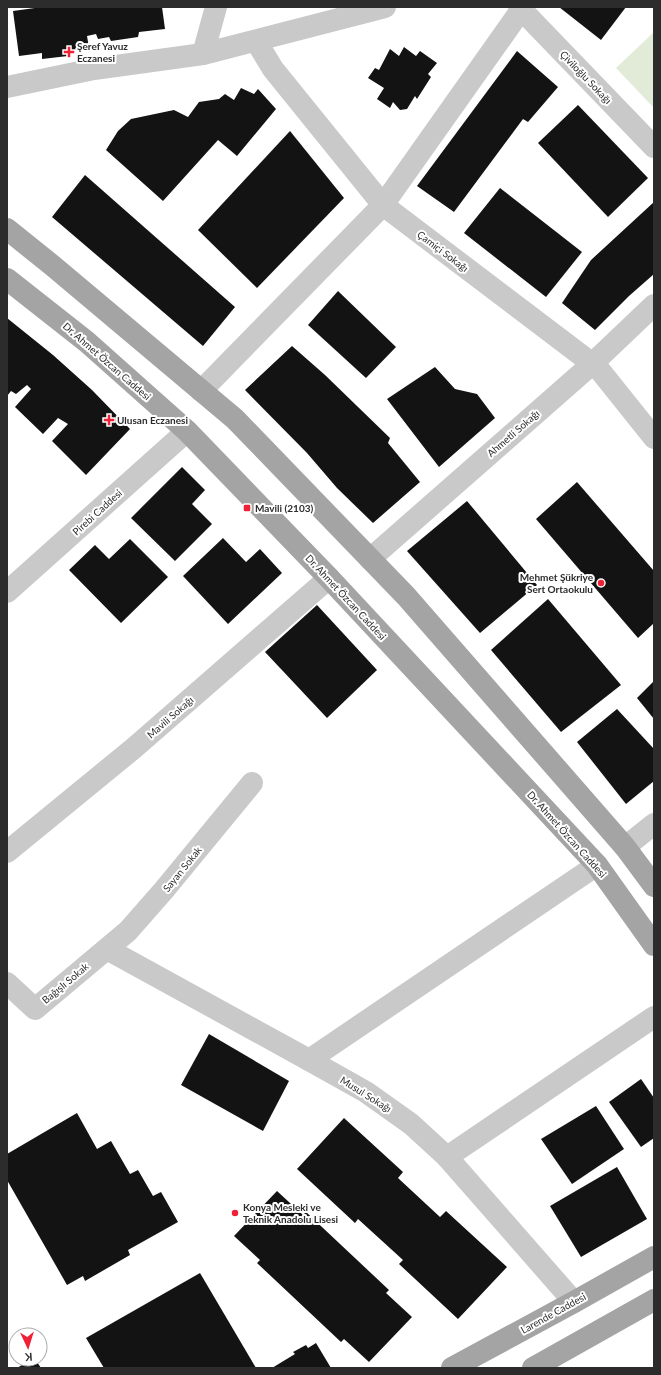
<svg xmlns="http://www.w3.org/2000/svg" width="661" height="1375" viewBox="0 0 661 1375" font-family="Lato,sans-serif">
<style>
.green{fill:#e2ebd7}
.building{fill:#131313}
.lines{fill:none;stroke-linecap:round;stroke-linejoin:round}
.minor{stroke:#c9c9c9;stroke-width:22}
.major{stroke:#a4a4a4;stroke-width:22}
.poi-dot{fill:#ef2137;stroke:#fff;stroke-width:1.5}
.labels{text-anchor:middle;dominant-baseline:central;stroke-width:4;stroke-linejoin:round;paint-order:stroke}
.poi-label{font-size:10px;font-weight:bold;fill:#2c2c2c;stroke:#fff;text-anchor:start}
.street-label{font-size:10px;fill:#2c2c2c;stroke:#fff}
</style>
<rect width="100%" height="100%" fill="#fff"/>
<!-- green -->
<polygon class="green" points="654,32 654,108 616,68"/>
<!-- building -->
<g class="building">
<polygon points="42,7 162,7 165,29 139,32 138,37 111,41 109,37 98,39 96,34 87,36 89,48 69,51 68,56 42,59 42,53 19,56 13,11"/>
<polygon points="559,7 626,7 601,40"/>
<polygon points="404,47 416,56 420,51 437,63 428,74 431,77 417,99 415,96 407,109 400,110 393,102 390,108 377,99 384,88 368,78 375,68 379,70 390,49 399,56"/>
<polygon points="517,51 558,87 528,122 523,119 454,212 417,186"/>
<polygon points="241,88 254,94 258,89 276,109 237,156 218,140 163,201 106,150 118,131 131,119 174,110 188,117 199,102 219,99 225,94 234,100"/>
<polygon points="578,105 648,178 608,217 538,143"/>
<polygon points="290,131 344,198 257,288 198,230"/>
<polygon points="85,175 235,307 203,346 52,217"/>
<polygon points="500,188 582,252 546,297 464,233"/>
<polygon points="654,202 654,274 629,296 595,330 562,303 591,260"/>
<polygon points="338,291 396,347 366,378 308,325"/>
<polygon points="7,318 53,355 92,390 130,429 86,475 52,441 68,424 58,418 43,434 15,407 31,389 27,385 16,394 11,391 7,396"/>
<polygon points="292,346 325,375 390,438 388,443 420,482 373,523 337,488 307,453 245,390"/>
<polygon points="435,367 455,389 477,394 495,418 439,467 387,399"/>
<polygon points="182,467 205,490 192,504 212,524 175,561 131,518"/>
<polygon points="577,482 654,571 654,623 638,638 536,519"/>
<polygon points="467,501 537,585 480,633 407,551"/>
<polygon points="223,538 246,562 260,549 282,573 228,624 183,576"/>
<polygon points="130,539 168,577 121,623 69,570 95,545 109,559"/>
<polygon points="548,599 621,685 561,732 491,650"/>
<polygon points="317,605 377,670 327,718 265,652"/>
<polygon points="654,681 654,719 637,698"/>
<polygon points="617,709 654,749 654,781 626,804 577,742"/>
<polygon points="209,1034 289,1081 263,1131 181,1085"/>
<polygon points="641,1079 654,1098 654,1138 641,1147 609,1102"/>
<polygon points="596,1106 624,1149 572,1184 541,1139"/>
<polygon points="77,1113 97,1149 111,1141 130,1174 138,1170 153,1196 161,1192 178,1222 128,1250 130,1255 85,1281 83,1276 67,1285 7,1180 7,1154"/>
<polygon points="344,1118 403,1172 398,1178 440,1217 446,1211 507,1267 458,1319 399,1264 403,1260 358,1219 355,1223 297,1169"/>
<polygon points="617,1167 647,1219 581,1257 550,1206"/>
<polygon points="277,1191 303,1215 306,1212 389,1290 386,1293 412,1317 369,1362 344,1339 341,1342 257,1263 260,1260 234,1236"/>
<polygon points="200,1273 256,1368 104,1368 86,1338"/>
<polygon points="316,1343 331,1368 272,1368 295,1354 293,1352 306,1345 308,1348"/>
<polygon points="32,1359 35,1359 41,1368 17,1368"/>
</g>
<g class="lines">
<!-- minor -->
<g class="minor">
<polyline points="519,7 654,147"/>
<polyline points="256,41 273,69 383,205 598,368 654,438"/>
<polyline points="203,54 216,7"/>
<polyline points="7,87 94,69 203,54 385,7"/>
<polyline points="201,391 383,205 521,10"/>
<polyline points="370,559 592,364 654,305"/>
<polyline points="7,592 187,431"/>
<polyline points="625,847 654,824"/>
<polyline points="7,852 134,748 329,578"/>
<polyline points="107,949 309,1060 366,1092 411,1124 447,1157 574,1302"/>
<polyline points="7,983 35,1009 128,931 164,890 252,783"/>
<polyline points="309,1060 597,865"/>
<polyline points="447,1157 654,1017"/>
</g>
<!-- major -->
<g class="major">
<polyline points="7,229 53,266 235,419 406,596 625,847 654,886"/>
<polyline points="7,279 87,342 187,431 329,578 597,865 654,945"/>
<polyline points="452,1368 574,1302 654,1257"/>
<polyline points="533,1368 654,1300"/>
</g>
</g>
<!-- markers -->
<g class="poi-dot">
<path d="M67 46h4v4h4v4h-4v4h-4v-4h-4v-4h4z"/>
<path d="M107 414h4v4h4v4h-4v4h-4v-4h-4v-4h4z"/>
<rect x="243" y="504" width="8" height="8" rx="2"/>
<circle cx="601" cy="583" r="4"/>
<circle cx="235" cy="1213" r="4"/>
</g>
<g class="labels">
<!-- poi labels -->
<g class="poi-label">
<text x="77" y="46">Şeref Yavuz<tspan x="77" dy="12">Eczanesi</tspan></text>
<text x="117" y="420">Ulusan Eczanesi</text>
<text x="255" y="508">Mavili (2103)</text>
<text x="593" y="577" text-anchor="end">Mehmet Şükriye<tspan x="593" dy="12">Sert Ortaokulu</tspan></text>
<text x="243" y="1207">Konya Mesleki ve<tspan x="243" dy="12">Teknik Anadolu Lisesi</tspan></text>
</g>
<!-- street labels -->
<g class="street-label">
<text transform="translate(586 77) rotate(46)">Çiviloğlu Sokağı</text>
<text transform="translate(443 251) rotate(37)">Çamiçi Sokağı</text>
<text transform="translate(107 361) rotate(41)">Dr. Ahmet Özcan Caddesi</text>
<text transform="translate(513 433) rotate(-41)">Ahmetli Sokağı</text>
<text transform="translate(97 512) rotate(-42)">Pirebi Caddesi</text>
<text transform="translate(346 597) rotate(47)">Dr. Ahmet Özcan Caddesi</text>
<text transform="translate(170 717) rotate(-41)">Mavili Sokağı</text>
<text transform="translate(567 834) rotate(48)">Dr. Ahmet Özcan Caddesi</text>
<text transform="translate(182 869) rotate(-51)">Sayan Sokak</text>
<text transform="translate(65 983) rotate(-40)">Bağışlı Sokak</text>
<text transform="translate(366 1094) rotate(32)">Musul Sokağı</text>
<text transform="translate(553 1313) rotate(-29)">Larende Caddesi</text>
</g>
</g>
<!-- border -->
<rect width="661" height="1375" fill="none" stroke="#2c2c2c" stroke-width="16"/>
<!-- north arrow -->
<g transform="translate(28 1347) rotate(176)"><circle r="19" fill="#ffffff" stroke="#ababab"/>
<path d="M0-3L7 15L0 10L-7 15Z" fill="#ef2137"/>
<text y="-6" font-size="11" font-weight="bold" text-anchor="middle" fill="#2c2c2c">K</text>
</g>
</svg>
